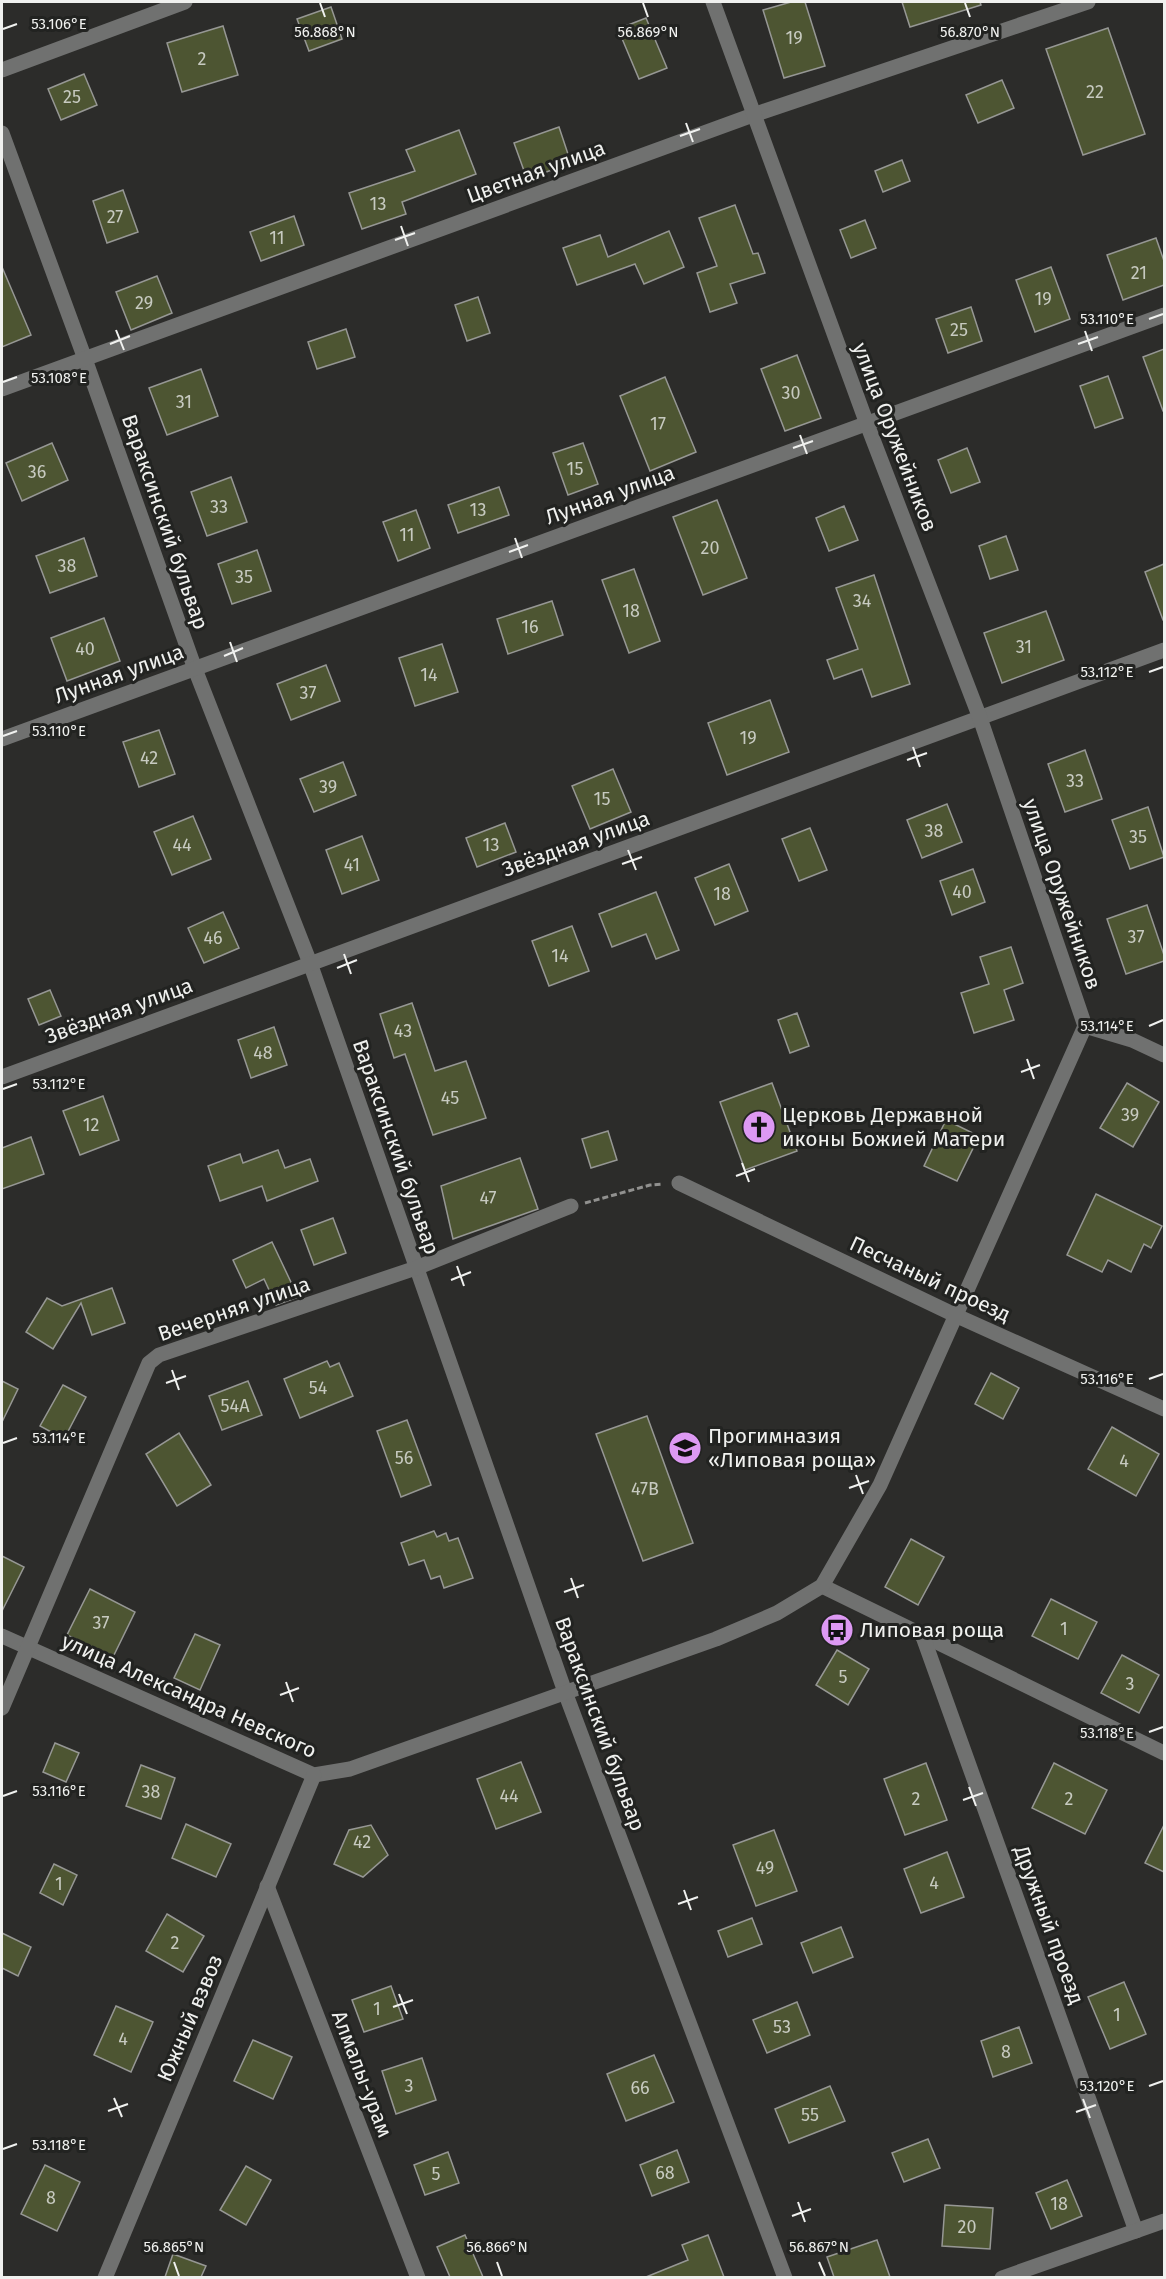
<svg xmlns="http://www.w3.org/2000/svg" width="1166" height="2279" viewBox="0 0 1166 2279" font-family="'Fira Sans',sans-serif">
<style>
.building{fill:#4d5532;stroke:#969794;stroke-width:1.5}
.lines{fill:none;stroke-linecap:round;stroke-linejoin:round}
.path{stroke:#91918f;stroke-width:3;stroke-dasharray:6 3;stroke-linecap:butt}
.street{stroke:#707170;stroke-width:15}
.ticks{fill:none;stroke:#f0f1ef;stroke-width:2}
.labels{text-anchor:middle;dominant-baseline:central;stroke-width:6;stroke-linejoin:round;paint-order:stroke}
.number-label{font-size:18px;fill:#c7cac0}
.street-label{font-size:21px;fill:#f0f1ef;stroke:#222321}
.poi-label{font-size:21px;fill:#f0f1ef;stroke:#222321;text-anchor:start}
.ticks-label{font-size:15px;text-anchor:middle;fill:#f0f1ef;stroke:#222321;stroke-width:6;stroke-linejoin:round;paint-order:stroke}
</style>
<rect width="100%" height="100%" fill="#2c2c2a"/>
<!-- building -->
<g class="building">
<polygon points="791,2 805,2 825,66 784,78 763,10"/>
<polygon points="902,2 980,2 981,5 910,27"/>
<polygon points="331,7 342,39 309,51 297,19"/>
<polygon points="646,18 667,68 639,79 618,29"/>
<polygon points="223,26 238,75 182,92 167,43"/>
<polygon points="1108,28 1145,134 1083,155 1046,49"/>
<polygon points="84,74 97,105 61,120 48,89"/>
<polygon points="1002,80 1014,108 978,123 966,95"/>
<polygon points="559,127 571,163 527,179 514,143"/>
<polygon points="459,130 476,174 402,202 406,214 362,229 349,193 415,171 406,150"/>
<polygon points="902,160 910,181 883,192 875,171"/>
<polygon points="123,190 138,232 107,243 93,201"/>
<polygon points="735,205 753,254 758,253 765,273 730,284 737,303 710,312 697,273 717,266 699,218"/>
<polygon points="294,216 304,245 261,261 250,232"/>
<polygon points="865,220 876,248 851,258 840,230"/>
<polygon points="669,231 684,267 644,284 635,264 577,285 563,248 600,235 608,257"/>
<polygon points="1156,238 1164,261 1164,285 1123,300 1107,255"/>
<polygon points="2,267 31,335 2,347"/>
<polygon points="1051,267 1070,319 1035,332 1016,280"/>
<polygon points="157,276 172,313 131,330 116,292"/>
<polygon points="478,297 490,333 467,341 455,305"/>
<polygon points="971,307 982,341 948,353 936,319"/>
<polygon points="346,329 355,357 317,369 308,342"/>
<polygon points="1164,349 1164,411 1163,411 1143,357"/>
<polygon points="797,355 821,418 785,431 761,369"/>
<polygon points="201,369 218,416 167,435 149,388"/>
<polygon points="1108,376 1123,418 1095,428 1080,386"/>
<polygon points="665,377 696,452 650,471 620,396"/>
<polygon points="52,443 68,480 22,501 6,463"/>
<polygon points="583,443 598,484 568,495 553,453"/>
<polygon points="967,448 980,482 951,493 938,460"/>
<polygon points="231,477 247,522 207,536 191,492"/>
<polygon points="499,487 509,515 458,533 448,505"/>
<polygon points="717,500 747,578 703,595 673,517"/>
<polygon points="844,506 858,540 829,551 816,518"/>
<polygon points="416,510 430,548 398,561 383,522"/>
<polygon points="1006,536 1018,570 990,579 979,546"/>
<polygon points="84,538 97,576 50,593 36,556"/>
<polygon points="257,550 271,591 232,604 218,564"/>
<polygon points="1164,564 1164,620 1163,620 1145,572"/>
<polygon points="634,569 660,641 629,653 602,580"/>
<polygon points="874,575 910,684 872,697 862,669 834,679 827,660 858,649 836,588"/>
<polygon points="552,601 563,635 508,654 497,619"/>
<polygon points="1046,611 1064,660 1002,683 984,633"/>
<polygon points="104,618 120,661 67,681 51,638"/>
<polygon points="442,644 458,692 415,706 399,658"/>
<polygon points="326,665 340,701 291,720 277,684"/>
<polygon points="770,700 789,752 727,775 708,723"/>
<polygon points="159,730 175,774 139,787 123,742"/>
<polygon points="1085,750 1102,799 1065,812 1048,764"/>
<polygon points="343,762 356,795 314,812 300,779"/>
<polygon points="613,769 631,812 590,829 572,786"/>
<polygon points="947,804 962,842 922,858 907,820"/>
<polygon points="1148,807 1164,857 1130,869 1112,820"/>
<polygon points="193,816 211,859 172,875 154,832"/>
<polygon points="505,823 516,852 477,867 466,838"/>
<polygon points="810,828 827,870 799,881 782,839"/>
<polygon points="362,836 379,880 342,894 326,850"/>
<polygon points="729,864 748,911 715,925 695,878"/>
<polygon points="973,869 985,902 952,915 940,881"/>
<polygon points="656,892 679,950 656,959 646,934 612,947 599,914"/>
<polygon points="1147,905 1164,955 1164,961 1126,974 1107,919"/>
<polygon points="223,912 239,948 204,963 188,928"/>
<polygon points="572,926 589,971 549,986 532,941"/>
<polygon points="1011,947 1023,983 1004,990 1014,1020 974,1033 961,993 989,984 980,957"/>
<polygon points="50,990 61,1016 39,1025 28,999"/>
<polygon points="412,1003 435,1071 466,1061 486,1118 433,1135 405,1054 394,1058 380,1014"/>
<polygon points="797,1013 809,1046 790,1053 778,1020"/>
<polygon points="274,1027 287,1065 251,1078 238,1040"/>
<polygon points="772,1083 797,1151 745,1170 720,1102"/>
<polygon points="1127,1083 1159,1102 1133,1147 1100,1128"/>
<polygon points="103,1096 119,1140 80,1155 63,1111"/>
<polygon points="946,1120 979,1136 957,1181 924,1166"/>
<polygon points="608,1131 617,1160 591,1168 582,1139"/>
<polygon points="31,1137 44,1174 2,1189 2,1148"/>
<polygon points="278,1150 285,1168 310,1159 318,1181 267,1201 262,1186 220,1201 208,1166 240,1154 243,1163"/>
<polygon points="520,1158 538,1209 453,1239 441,1186"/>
<polygon points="1096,1194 1162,1226 1151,1248 1144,1244 1131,1272 1108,1260 1102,1272 1067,1255"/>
<polygon points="333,1218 346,1253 314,1265 301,1230"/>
<polygon points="272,1242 298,1297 276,1305 264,1279 246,1288 233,1260"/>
<polygon points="112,1288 125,1323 92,1335 81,1303 53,1349 26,1332 47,1298 62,1306"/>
<polygon points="327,1361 330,1367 339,1363 353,1396 300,1418 284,1379"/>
<polygon points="991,1373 1019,1388 1003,1419 975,1404"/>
<polygon points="2,1381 18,1389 2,1422"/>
<polygon points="248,1381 262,1415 222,1430 209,1396"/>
<polygon points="63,1385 86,1397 64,1439 40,1426"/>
<polygon points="647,1416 693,1543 643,1561 596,1434"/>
<polygon points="407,1420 431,1485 401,1497 377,1431"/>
<polygon points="1112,1427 1159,1454 1136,1496 1088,1469"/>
<polygon points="179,1433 211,1485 177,1506 146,1454"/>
<polygon points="434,1531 437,1537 446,1533 449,1541 458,1538 473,1578 444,1588 440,1576 431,1579 424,1560 409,1565 401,1543"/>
<polygon points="911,1539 944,1557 918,1605 885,1587"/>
<polygon points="2,1556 24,1567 2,1611"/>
<polygon points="90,1589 135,1612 113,1657 67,1635"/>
<polygon points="1051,1599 1097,1622 1078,1659 1032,1636"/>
<polygon points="195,1634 220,1645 200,1690 174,1678"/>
<polygon points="837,1650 869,1669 848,1705 816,1685"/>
<polygon points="1122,1655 1159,1675 1139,1713 1101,1693"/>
<polygon points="55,1743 79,1753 66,1782 43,1772"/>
<polygon points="521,1762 541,1812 496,1829 477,1779"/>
<polygon points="926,1763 947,1820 905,1835 884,1779"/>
<polygon points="1054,1763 1107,1790 1085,1834 1032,1808"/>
<polygon points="141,1765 175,1778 161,1819 126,1806"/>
<polygon points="186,1824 231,1844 216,1877 172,1858"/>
<polygon points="371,1825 388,1855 363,1877 334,1864 349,1830"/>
<polygon points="1164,1825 1164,1872 1145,1863"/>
<polygon points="774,1830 797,1891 756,1906 733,1845"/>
<polygon points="947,1852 964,1897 921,1913 904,1869"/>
<polygon points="54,1864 77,1875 63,1905 40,1893"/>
<polygon points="167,1914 204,1936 183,1972 146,1951"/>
<polygon points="752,1918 762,1944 728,1957 718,1931"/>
<polygon points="841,1927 853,1957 813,1973 801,1943"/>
<polygon points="2,1933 31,1947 18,1976 2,1968"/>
<polygon points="1124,1982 1146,2034 1110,2049 1088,1997"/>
<polygon points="391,1986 403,2019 364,2032 352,2000"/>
<polygon points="797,2002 810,2035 767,2053 753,2020"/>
<polygon points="116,2006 153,2022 131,2072 94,2055"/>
<polygon points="1019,2027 1032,2063 993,2077 981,2041"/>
<polygon points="253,2040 292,2057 273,2099 234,2081"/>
<polygon points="654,2055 674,2102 626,2121 607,2074"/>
<polygon points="422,2058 436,2100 396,2114 382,2071"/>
<polygon points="830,2086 845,2121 789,2143 775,2109"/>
<polygon points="928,2139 940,2168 904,2182 892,2153"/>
<polygon points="677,2150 689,2182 652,2196 640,2165"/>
<polygon points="448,2152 459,2183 425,2195 414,2165"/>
<polygon points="45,2165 80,2182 57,2231 21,2214"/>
<polygon points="246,2166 271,2180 246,2225 220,2210"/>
<polygon points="1067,2180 1082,2216 1051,2229 1036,2193"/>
<polygon points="945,2205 993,2208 990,2249 942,2246"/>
<polygon points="465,2235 483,2277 450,2277 437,2247"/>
<polygon points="708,2235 724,2277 646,2277 688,2260 682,2245"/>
<polygon points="877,2240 890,2277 834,2277 827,2257"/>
<polygon points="173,2254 206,2266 201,2277 165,2277"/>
</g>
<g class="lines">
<!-- path -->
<polyline class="path" points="585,1203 650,1185 663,1184"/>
<!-- street -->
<g class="street">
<polyline points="2,70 185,2"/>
<polyline points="2,133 85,359 195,669 310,963 565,1692 785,2278"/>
<polyline points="2,389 753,115 1088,2"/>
<polyline points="2,739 1164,315"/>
<polyline points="1085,1026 1132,1040 1164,1055"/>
<polyline points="2,1077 1164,650"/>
<polyline points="679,1183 957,1316 1164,1409"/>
<polyline points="822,1586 1164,1753"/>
<polyline points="922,1634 1136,2231"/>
<polyline points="2,1636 314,1775 350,1769 716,1639 777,1613 822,1586 880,1485 1085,1026 980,718 867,424 713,2"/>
<polyline points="2,1708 149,1363 159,1355 416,1268 571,1206"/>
<polyline points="267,1886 418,2278"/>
<polyline points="105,2278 314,1775"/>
<polyline points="1002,2278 1164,2221"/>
</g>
</g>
<!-- ticks -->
<path class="ticks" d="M320 3 325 17M643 3 648 17M965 3 970 17M3 29 17 24M686 123 693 142M680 136 700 129M401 226 408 246M395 240 415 233M1149 319 1163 314M116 330 124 350M1085 331 1092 351M110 344 130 336M1078 344 1098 337M3 382 17 377M800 435 807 454M793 448 813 441M515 538 522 558M509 552 528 545M230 642 237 662M224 656 243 648M1149 672 1163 667M3 736 17 731M913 747 920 767M907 760 927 753M628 850 636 870M622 864 642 857M344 954 351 974M337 968 357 960M1149 1026 1163 1020M1027 1059 1034 1079M1021 1072 1040 1065M3 1089 17 1084M742 1163 749 1182M736 1176 755 1169M457 1266 464 1286M451 1280 471 1272M172 1370 179 1390M1149 1379 1163 1374M166 1383 186 1376M3 1443 17 1438M856 1475 863 1494M849 1488 869 1481M571 1578 578 1598M564 1592 584 1585M286 1682 293 1702M280 1695 299 1688M1149 1732 1163 1727M969 1787 976 1806M3 1796 17 1791M963 1800 983 1793M684 1890 691 1910M678 1904 698 1897M399 1994 407 2014M393 2007 413 2000M1149 2086 1163 2081M114 2098 122 2117M1083 2099 1090 2118M108 2111 128 2104M1076 2112 1096 2105M3 2149 17 2144M798 2202 805 2222M792 2216 811 2209M174 2262 179 2276M497 2262 502 2276M819 2262 825 2276"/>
<!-- icons -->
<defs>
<symbol id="church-disc" viewBox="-11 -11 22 22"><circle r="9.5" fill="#dd99f3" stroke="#222321"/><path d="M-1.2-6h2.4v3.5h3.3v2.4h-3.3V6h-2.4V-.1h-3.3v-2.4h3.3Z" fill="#111"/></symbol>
<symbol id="school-disc" viewBox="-11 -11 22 22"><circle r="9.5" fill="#dd99f3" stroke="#222321"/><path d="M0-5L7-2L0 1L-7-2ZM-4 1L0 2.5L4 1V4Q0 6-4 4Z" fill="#111"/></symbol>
<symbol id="bus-disc" viewBox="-11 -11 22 22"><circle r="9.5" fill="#dd99f3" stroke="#222321"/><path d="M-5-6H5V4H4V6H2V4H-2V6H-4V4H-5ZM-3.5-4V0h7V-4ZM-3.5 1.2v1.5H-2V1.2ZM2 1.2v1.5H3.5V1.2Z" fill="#111"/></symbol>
</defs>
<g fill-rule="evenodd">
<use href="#church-disc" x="740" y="1108" width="38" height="38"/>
<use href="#school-disc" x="666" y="1429" width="38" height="38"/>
<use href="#bus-disc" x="818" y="1611" width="38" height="38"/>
</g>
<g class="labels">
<!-- number labels -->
<g class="number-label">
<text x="794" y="38">19</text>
<text x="202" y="59">2</text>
<text x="1095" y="92">22</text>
<text x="72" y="97">25</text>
<text x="378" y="204">13</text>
<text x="115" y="217">27</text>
<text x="277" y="238">11</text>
<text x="1139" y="273">21</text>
<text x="1043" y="299">19</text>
<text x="144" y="303">29</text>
<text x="959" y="330">25</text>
<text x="791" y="393">30</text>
<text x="184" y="402">31</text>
<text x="658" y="424">17</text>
<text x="575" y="469">15</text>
<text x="37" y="472">36</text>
<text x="219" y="507">33</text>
<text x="478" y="510">13</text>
<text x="407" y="535">11</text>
<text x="710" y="548">20</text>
<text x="67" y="566">38</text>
<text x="244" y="577">35</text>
<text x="862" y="601">34</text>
<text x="631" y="611">18</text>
<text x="530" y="627">16</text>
<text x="1024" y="647">31</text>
<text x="85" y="649">40</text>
<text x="429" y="675">14</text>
<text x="308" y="693">37</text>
<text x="748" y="738">19</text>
<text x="149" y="758">42</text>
<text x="1075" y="781">33</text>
<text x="328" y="787">39</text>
<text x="602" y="799">15</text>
<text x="934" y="831">38</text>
<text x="1138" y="837">35</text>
<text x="182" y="845">44</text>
<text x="491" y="845">13</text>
<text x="352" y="865">41</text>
<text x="962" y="892">40</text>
<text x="722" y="894">18</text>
<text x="1136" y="937">37</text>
<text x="213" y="938">46</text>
<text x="560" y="956">14</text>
<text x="403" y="1031">43</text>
<text x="263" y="1053">48</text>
<text x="450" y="1098">45</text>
<text x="1130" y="1115">39</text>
<text x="91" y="1125">12</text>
<text x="488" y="1198">47</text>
<text x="318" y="1388">54</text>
<text x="235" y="1406">54А</text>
<text x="404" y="1458">56</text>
<text x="1124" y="1461">4</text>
<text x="645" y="1489">47В</text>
<text x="101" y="1623">37</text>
<text x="1064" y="1629">1</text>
<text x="843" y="1677">5</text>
<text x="1130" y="1684">3</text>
<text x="151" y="1792">38</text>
<text x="509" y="1796">44</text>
<text x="916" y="1799">2</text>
<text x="1069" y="1799">2</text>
<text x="362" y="1842">42</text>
<text x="765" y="1868">49</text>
<text x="934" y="1883">4</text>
<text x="59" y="1884">1</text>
<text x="175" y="1943">2</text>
<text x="377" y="2009">1</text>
<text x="1117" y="2015">1</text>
<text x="782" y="2027">53</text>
<text x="123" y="2039">4</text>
<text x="1006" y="2052">8</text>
<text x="409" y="2086">3</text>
<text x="640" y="2088">66</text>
<text x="810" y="2115">55</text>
<text x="665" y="2173">68</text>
<text x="436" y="2174">5</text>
<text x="51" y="2198">8</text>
<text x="1059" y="2204">18</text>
<text x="967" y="2227">20</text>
</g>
<!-- street labels -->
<g class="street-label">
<text transform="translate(536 172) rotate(-20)">Цветная улица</text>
<text transform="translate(895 437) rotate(69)">улица Оружейников</text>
<text transform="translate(610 495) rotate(-20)">Лунная улица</text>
<text transform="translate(165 522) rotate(71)">Вараксинский бульвар</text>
<text transform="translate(119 674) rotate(-20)">Лунная улица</text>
<text transform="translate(576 844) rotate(-20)">Звёздная улица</text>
<text transform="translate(1062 894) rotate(71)">улица Оружейников</text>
<text transform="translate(119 1011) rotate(-20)">Звёздная улица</text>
<text transform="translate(396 1147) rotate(71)">Вараксинский бульвар</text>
<text transform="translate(930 1279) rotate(25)">Песчаный проезд</text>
<text transform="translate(234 1309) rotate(-19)">Вечерняя улица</text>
<text transform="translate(189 1696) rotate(24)">улица Александра Невского</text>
<text transform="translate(600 1724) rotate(70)">Вараксинский бульвар</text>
<text transform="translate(1049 1925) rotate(70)">Дружный проезд</text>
<text transform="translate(190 2018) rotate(-67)">Южный взвоз</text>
<text transform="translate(362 2074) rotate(69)">Алмалы-урам</text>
</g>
<!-- poi labels -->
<g class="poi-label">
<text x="782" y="1115">Церковь Державной<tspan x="782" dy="24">иконы Божией Матери</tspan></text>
<text x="708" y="1436">Прогимназия<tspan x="708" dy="24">«Липовая роща»</tspan></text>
<text x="860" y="1630">Липовая роща</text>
</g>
</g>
<g class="ticks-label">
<text x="59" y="29">53.106°E</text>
<text x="325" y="37">56.868°N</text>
<text x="648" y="37">56.869°N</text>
<text x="970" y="37">56.870°N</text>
<text x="1107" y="324">53.110°E</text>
<text x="59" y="383">53.108°E</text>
<text x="1107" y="677">53.112°E</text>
<text x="59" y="736">53.110°E</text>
<text x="1107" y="1031">53.114°E</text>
<text x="59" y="1089">53.112°E</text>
<text x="1107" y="1384">53.116°E</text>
<text x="59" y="1443">53.114°E</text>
<text x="1107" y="1738">53.118°E</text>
<text x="59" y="1796">53.116°E</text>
<text x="1107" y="2091">53.120°E</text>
<text x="59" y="2150">53.118°E</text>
<text x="174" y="2252">56.865°N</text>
<text x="497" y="2252">56.866°N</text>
<text x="819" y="2252">56.867°N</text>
</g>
<!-- border -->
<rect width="1166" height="2279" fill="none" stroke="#f0f1ef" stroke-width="6"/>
</svg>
